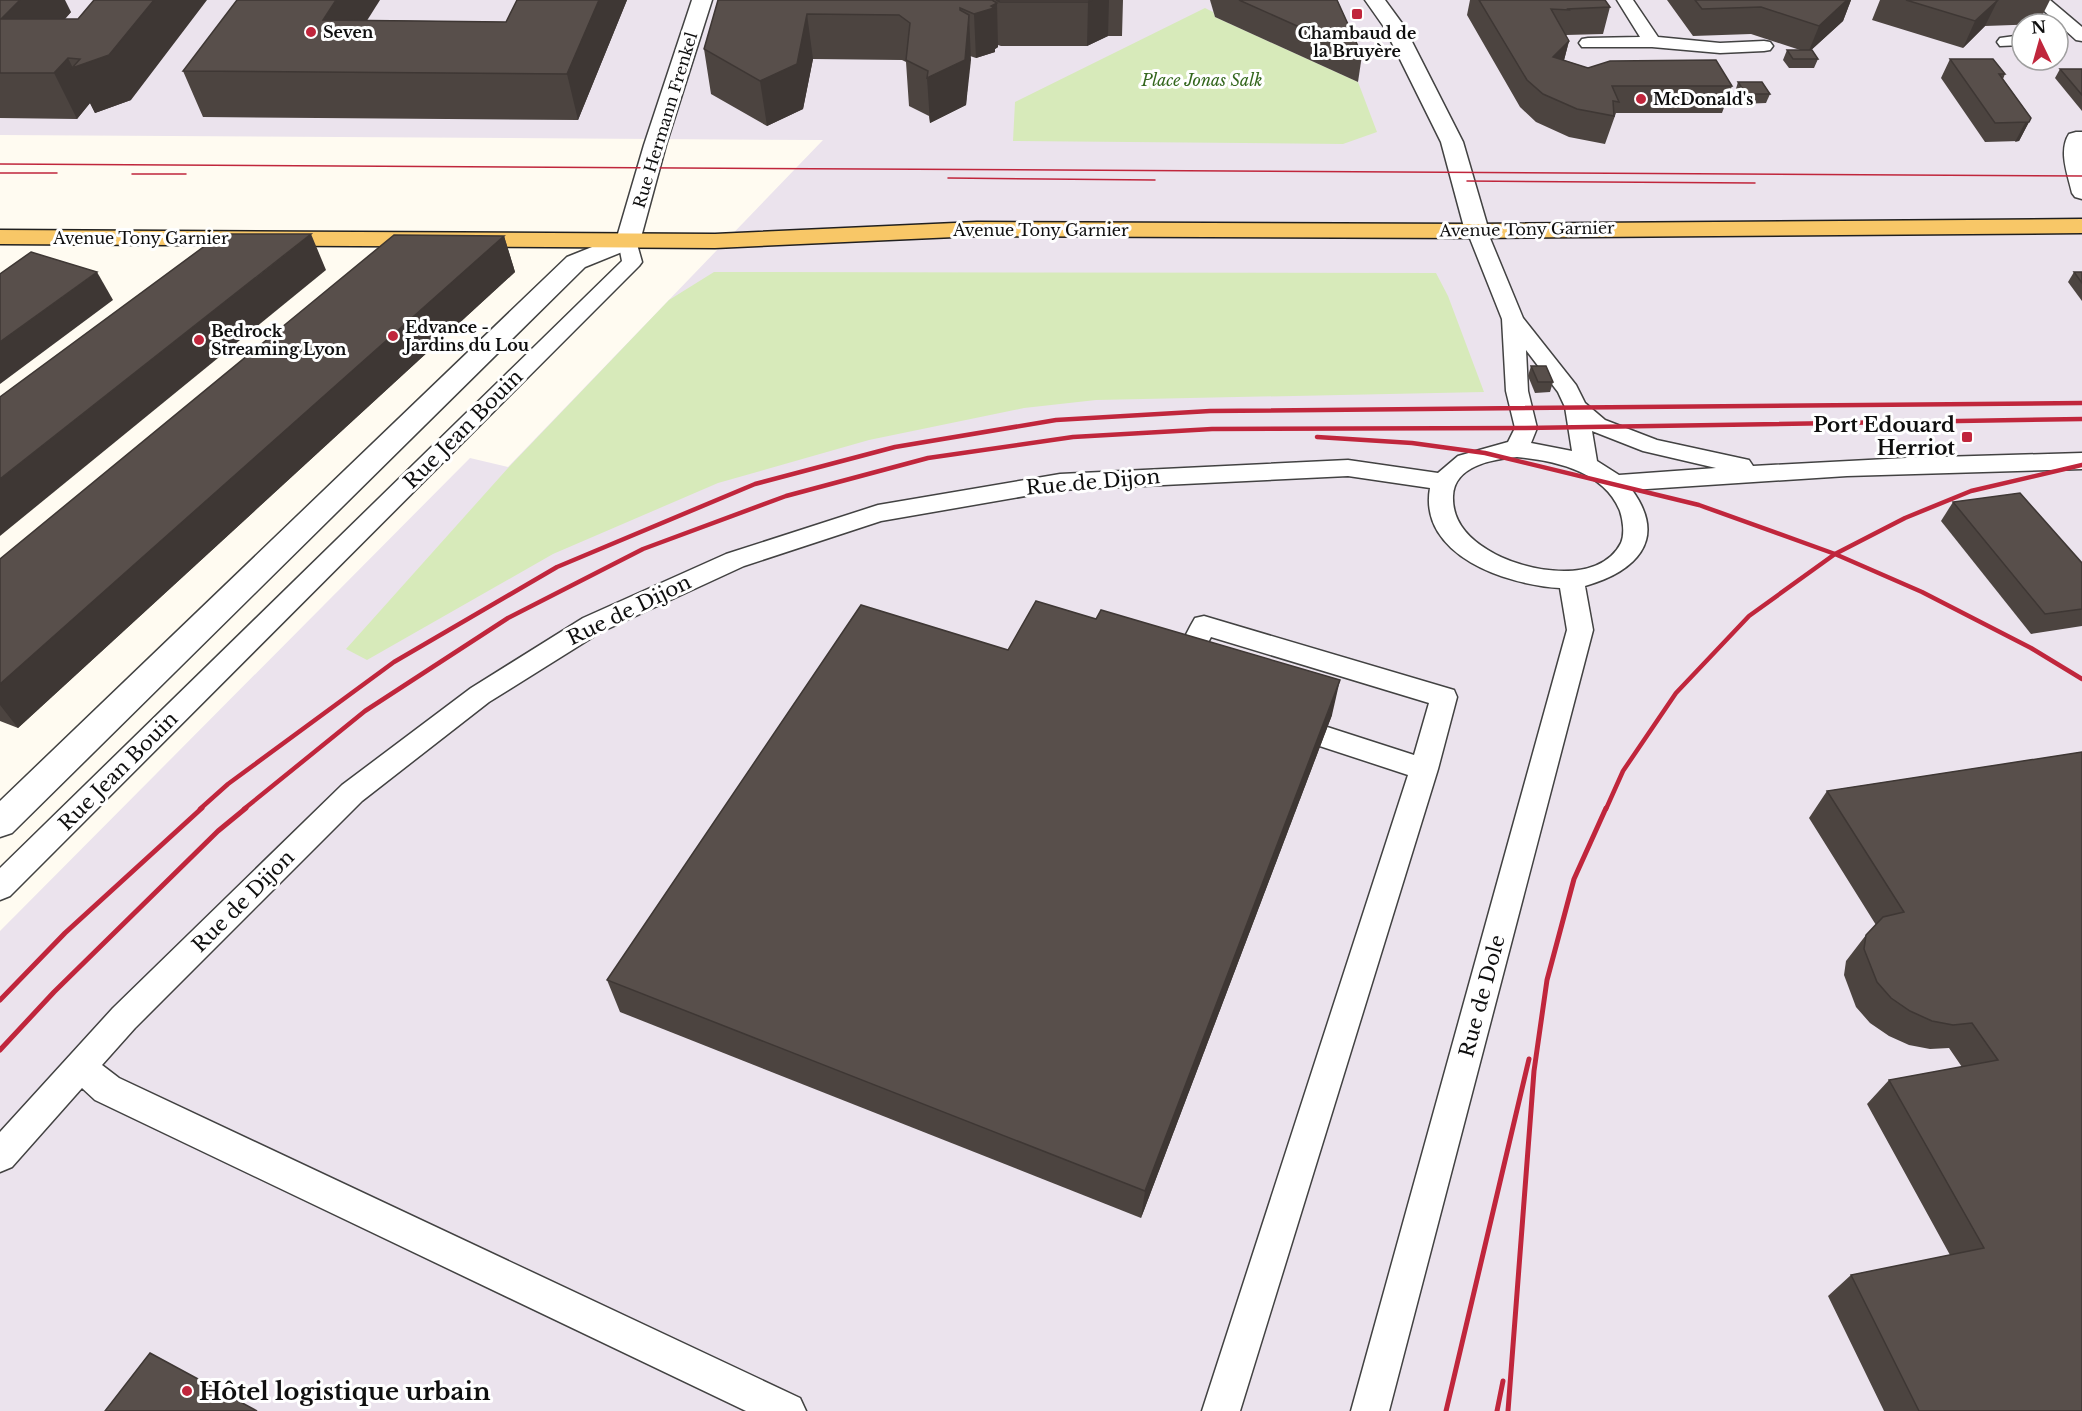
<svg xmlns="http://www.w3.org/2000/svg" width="2082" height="1411" viewBox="0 0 2082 1411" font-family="'Libre Baskerville',serif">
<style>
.industrial{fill:#ebe3ed;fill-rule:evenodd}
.green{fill:#d7eaba}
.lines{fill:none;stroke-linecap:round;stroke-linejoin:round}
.service-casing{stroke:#424242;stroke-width:3}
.minor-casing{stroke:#424242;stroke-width:3}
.tertiary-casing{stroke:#424242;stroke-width:3}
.primary-casing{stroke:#202020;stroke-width:3}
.service{fill:#fff;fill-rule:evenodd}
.minor{fill:#fff;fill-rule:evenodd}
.tertiary{fill:#fff;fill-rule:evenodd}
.primary{fill:#f8c767;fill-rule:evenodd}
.tram{stroke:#c0263c;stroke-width:1.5}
.rail-far1{stroke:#c0263c;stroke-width:4.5}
.rail{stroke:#c0263c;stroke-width:5}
.wall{fill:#4c4440}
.shaded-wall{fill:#3e3734}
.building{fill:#584f4b;stroke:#3e3734;stroke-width:1.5}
.poi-dot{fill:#c0263c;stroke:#fff;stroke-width:2}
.labels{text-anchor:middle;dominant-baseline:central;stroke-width:6;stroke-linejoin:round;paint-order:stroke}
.far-poi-label{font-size:16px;font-weight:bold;fill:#0f0f0f;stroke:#fff;text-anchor:start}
.far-park-label{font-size:16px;font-style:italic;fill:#34671e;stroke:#fff}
.far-street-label{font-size:16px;fill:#0f0f0f;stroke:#fff}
.poi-label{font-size:20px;font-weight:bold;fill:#0f0f0f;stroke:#fff;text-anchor:end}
.street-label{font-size:20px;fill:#0f0f0f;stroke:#fff}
.near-poi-label{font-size:24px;font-weight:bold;fill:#0f0f0f;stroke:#fff;text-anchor:start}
</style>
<rect width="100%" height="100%" fill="#fffbf1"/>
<!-- industrial -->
<path class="industrial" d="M0 0H2082V1411H0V931L470 458 508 467 823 140 0 135ZM2022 24H2058V60H2022Z"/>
<!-- green -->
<g class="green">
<polygon points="1205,8 1213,12 1215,17 1358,82 1377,132 1343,144 1013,141 1015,102"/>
<polygon points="714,272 1436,273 1448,296 1484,392 1096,400 1024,408 869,440 718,483 553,554 367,660 346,649 508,468 669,300"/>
</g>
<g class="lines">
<defs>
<g id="service">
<polygon points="1617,0 1633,0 1658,37 1720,43 1764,41 1770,42 1773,46 1770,50 1764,51 1720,53 1652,47 1582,47 1579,43 1582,39 1588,38 1640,37"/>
<polygon points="2032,0 2050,0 2082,27 2082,41 2076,40"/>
<polygon points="2022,35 2022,45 2000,46 1997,42 2000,38"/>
<path d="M2076 132H2082V199L2075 197 2072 193C2068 175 2058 151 2069 134Z"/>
<path d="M1477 225 1484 227 1487 231 1523 318 1576 385 1585 403 1605 420 1657 440 1749 460 1753 466 1906 458 2082 453V469L1847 476 1632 490C1669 541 1634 572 1585 586L1593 630 1389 1411H1351L1567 630 1560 588C1508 585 1418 556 1430 488L1348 476 1060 490 881 521 744 566 601 632 489 702 362 801 135 1028 102 1065 119 1078 800 1398 806 1411H746L95 1100 82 1088 12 1167 0 1172V1132L113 1008 342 785 471 688 583 618 726 554 878 505 1060 474 1348 460 1438 473 1458 456 1508 442 1515 428 1506 391 1502 319 1467 231 1470 227ZM1526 350 1558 392 1565 407 1572 451 1531 443 1537 428 1528 391ZM1592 431 1643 451 1716 468 1619 475 1597 461ZM1517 457C1556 461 1604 471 1620 511 1623 520 1625 534 1621 543 1599 587 1521 571 1488 550 1468 538 1452 521 1453 496 1454 466 1493 459 1517 457Z"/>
<polygon points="628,235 635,237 642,262 639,266 10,896 0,900 0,868 622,261 618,241 621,237"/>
<polygon points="1204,616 1454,690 1457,697 1438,769 1240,1411 1202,1411 1408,775 1280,733 1276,726 1280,719 1290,715 1414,755 1429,703 1211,637 1189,678 1180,681 1171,678 1167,671 1191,625 1195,618"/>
</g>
<polygon id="minor" points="692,0 712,0 666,145 640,241 637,246 585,267 12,833 0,837 0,801 567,257 617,237 644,145"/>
<polygon id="tertiary" points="1365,0 1385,0 1404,26 1463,142 1489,231 1486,236 1477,238 1468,236 1465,231 1441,142 1384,27"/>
<polygon id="primary" points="2082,219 2082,233 1477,238 977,236 715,248 0,244 0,230 715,234 977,222 1477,224"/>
</defs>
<!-- service casing -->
<use href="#service" class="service-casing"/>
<!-- minor casing -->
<use href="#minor" class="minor-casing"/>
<!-- tertiary casing -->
<use href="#tertiary" class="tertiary-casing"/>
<!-- primary casing -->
<use href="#primary" class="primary-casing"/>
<!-- service -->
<use href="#service" class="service"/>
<!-- minor -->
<use href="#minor" class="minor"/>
<!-- tertiary -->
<use href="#tertiary" class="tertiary"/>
<!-- primary -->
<use href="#primary" class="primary"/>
<!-- tram -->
<g class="tram">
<polyline points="0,164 2082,176"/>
<polyline points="0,173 57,173"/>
<polyline points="132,174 186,174"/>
<polyline points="948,178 1155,180"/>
<polyline points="1467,181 1755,183"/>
</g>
<!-- rail-far1 -->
<g class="rail-far1">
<polyline points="1317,437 1412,443 1485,453 1699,505 1835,554 1922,592 2031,648 2082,679"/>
<polyline points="200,809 228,784 394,662 557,567 755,484 895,447 1056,420 1210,411 2082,403"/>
<polyline points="244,809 365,711 508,618 643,549 786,496 928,458 1073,437 1212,429 1526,428 2082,419"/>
<polyline points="1606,809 1623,771 1676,693 1749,616 1835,554 1905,518 1971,491 2082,465"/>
</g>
<!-- rail -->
<g class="rail">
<polyline points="0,1000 65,933 202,808"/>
<polyline points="0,1050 54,992 218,831 246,808"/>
<polyline points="1446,1411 1529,1059"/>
<polyline points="1497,1411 1503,1381"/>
<polyline points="1508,1411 1534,1071 1547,980 1574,879 1606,808"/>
</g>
</g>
<!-- wall -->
<g class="wall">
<polygon points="0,0 71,12 65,19 131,100 95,113 90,103 77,119 0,118"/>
<polygon points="517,0 627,0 578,120 203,117 183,71 367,20 506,22"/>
<polygon points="718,0 1123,0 1122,36 1108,36 1087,46 1001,46 998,45 998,47 995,49 995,52 976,58 970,56 966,105 930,123 929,116 909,106 906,62 902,60 813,59 803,109 767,126 711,94 704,49"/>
<polygon points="1210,0 1337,0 1362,55 1358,82 1215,17"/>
<polygon points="1470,0 1605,0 1610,7 1603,34 1566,35 1569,41 1564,60 1588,68 1732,86 1722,113 1616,113 1605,144 1569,137 1536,122 1520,107 1467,15"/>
<polygon points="1667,0 1851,0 1843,21 1811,50 1818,59 1814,68 1789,68 1783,60 1787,50 1800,50 1751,34 1693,36"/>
<polygon points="1880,0 2050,0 2038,24 1985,26 1963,48 1872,20"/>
<polygon points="1950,59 2005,74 2003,79 2031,118 2019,141 1985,142 1941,78"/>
<polygon points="2060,69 2082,69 2082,111 2055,78"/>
<polygon points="1738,82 1770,94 1766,103 1742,104 1735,92"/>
<polygon points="504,236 515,272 18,728 0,721 0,559"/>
<polygon points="2074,272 2082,272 2082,301 2068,282"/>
<polygon points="1531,366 1553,382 1550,392 1535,393 1528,376"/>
<polygon points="1953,502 2082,563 2082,626 2031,634 1941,521"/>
<polygon points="1008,650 1332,715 1141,1218 620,1012 607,980"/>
<polygon points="2082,752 2082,1411 1884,1411 1828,1296 1851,1275 1950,1255 1867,1104 1889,1080 1962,1067 1949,1048 1930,1049 1909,1045 1889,1036 1870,1023 1856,1007 1844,975 1846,961 1866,935 1876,925 1809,818 1827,791"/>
</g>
<!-- shaded-wall -->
<g class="shaded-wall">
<polygon points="20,0 65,0 71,12 25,64 1,19"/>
<polygon points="154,0 207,0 131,100 95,113 90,103 77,119 54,73 68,58 73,68"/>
<polygon points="336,0 380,0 339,65 323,20"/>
<polygon points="599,0 627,0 578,120 567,74"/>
<polygon points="1092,0 1109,0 1108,36 1087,46 1088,2"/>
<polygon points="1847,0 1851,0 1843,21 1808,53 1819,26"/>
<polygon points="1998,0 1985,26 1963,48 1975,21"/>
<polygon points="997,3 998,47 995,49 995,52 976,58 974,14"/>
<polygon points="807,14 813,59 803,109 767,126 760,81"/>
<polygon points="969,15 971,60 966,105 930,123 927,78"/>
<polygon points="1569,41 1562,68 1553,57"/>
<polygon points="2029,122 2019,141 2015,142 2025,123"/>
<polygon points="311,234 326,270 0,536 0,479"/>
<polygon points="504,236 515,272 18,728 0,705 0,684"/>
<polygon points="97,272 113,300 0,384 0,342"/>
<polygon points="1340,680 1332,715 1141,1218 1145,1191"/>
</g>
<!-- building -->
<g class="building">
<polygon points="0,0 20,0 1,19 78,19 94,0 154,0 109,55 72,68 80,59 68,58 54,73 0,73"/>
<polygon points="237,0 336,0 323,20 506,22 517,0 599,0 567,74 183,71"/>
<polygon points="718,0 992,0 997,3 991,6 994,8 974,14 960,8 960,10 969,15 965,60 927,78 928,71 906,60 910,23 899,15 807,14 797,64 760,81 704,49"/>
<polygon points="996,0 1092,0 1088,2 1000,2"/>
<polygon points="1239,0 1337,0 1362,55"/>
<polygon points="1479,0 1605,0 1610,7 1568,9 1569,10 1551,9 1569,41 1553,57 1588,68 1610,61 1716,60 1732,86 1612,86 1619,102 1613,101 1614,116 1577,109 1543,94 1527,80"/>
<polygon points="1695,0 1847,0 1819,26 1761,7 1702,9"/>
<polygon points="1906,0 1998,0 1975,21"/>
<polygon points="1787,50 1812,50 1818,59 1793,59"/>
<polygon points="1950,59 1993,59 2005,74 1999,74 2031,118 2029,122 1995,123"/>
<polygon points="2060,69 2082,69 2082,95"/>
<polygon points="1738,82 1762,82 1770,94 1746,94"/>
<polygon points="221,234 311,234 0,479 0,397"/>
<polygon points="394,235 504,236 0,684 0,559"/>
<polygon points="31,252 97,272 0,342 0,274"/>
<polygon points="2074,272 2082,272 2082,283"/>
<polygon points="1531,366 1546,366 1553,382 1538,382"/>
<polygon points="2020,493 2082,563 2082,609 2045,614 1953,502"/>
<polygon points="1036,601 1096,619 1101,610 1340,680 1145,1191 607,980 861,605 1008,650"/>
<polygon points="2082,752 2082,1411 1919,1411 1851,1275 1984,1248 1889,1080 1998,1060 1972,1023 1953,1025 1932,1021 1910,1011 1891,998 1877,982 1864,949 1866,935 1883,917 1904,912 1827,791"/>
<polygon points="150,1353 257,1411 105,1411"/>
</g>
<!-- markers -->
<g class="poi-dot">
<rect x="1351" y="8" width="12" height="12" rx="3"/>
<circle cx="311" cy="32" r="6"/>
<circle cx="1641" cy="99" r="6"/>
<circle cx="393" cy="336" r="6"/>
<circle cx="199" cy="340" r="6"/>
<rect x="1961" y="431" width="12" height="12" rx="3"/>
<circle cx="187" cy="1391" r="6"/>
</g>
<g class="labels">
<!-- far-poi labels -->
<g class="far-poi-label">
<text x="323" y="32">Seven</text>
<text x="1357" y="33" text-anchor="middle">Chambaud de<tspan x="1357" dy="18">la Bruyère</tspan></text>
<text x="1653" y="99">McDonald's</text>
<text x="405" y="327">Edvance -<tspan x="405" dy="18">Jardins du Lou</tspan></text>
<text x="211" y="331">Bedrock<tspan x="211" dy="18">Streaming Lyon</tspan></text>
</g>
<!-- far-park labels -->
<g class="far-park-label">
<text x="1202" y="80">Place Jonas Salk</text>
</g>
<!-- far-street labels -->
<g class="far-street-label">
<text transform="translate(665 120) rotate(-73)">Rue Hermann Frenkel</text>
<text transform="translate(1527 229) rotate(-1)">Avenue Tony Garnier</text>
<text x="1041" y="230">Avenue Tony Garnier</text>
<text x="141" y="238">Avenue Tony Garnier</text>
</g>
<!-- poi labels -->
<g class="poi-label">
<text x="1955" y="425">Port Edouard<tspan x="1955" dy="23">Herriot</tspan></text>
</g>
<!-- street labels -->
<g class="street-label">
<text transform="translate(463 429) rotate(-45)">Rue Jean Bouin</text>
<text transform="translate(1093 482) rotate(-5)">Rue de Dijon</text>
<text transform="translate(629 610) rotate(-26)">Rue de Dijon</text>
<text transform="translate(118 771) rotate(-45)">Rue Jean Bouin</text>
<text transform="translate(243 901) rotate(-45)">Rue de Dijon</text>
<text transform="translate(1482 996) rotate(-75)">Rue de Dole</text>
</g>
<!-- near-poi labels -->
<g class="near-poi-label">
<text x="199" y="1391">Hôtel logistique urbain</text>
</g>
</g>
<!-- north arrow -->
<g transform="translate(2040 42) rotate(355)"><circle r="28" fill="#ffffff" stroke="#9f9f9f" stroke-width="1.5"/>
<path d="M0-4.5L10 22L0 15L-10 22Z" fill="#c0263c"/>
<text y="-9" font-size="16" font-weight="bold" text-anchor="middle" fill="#0f0f0f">N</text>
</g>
</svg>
